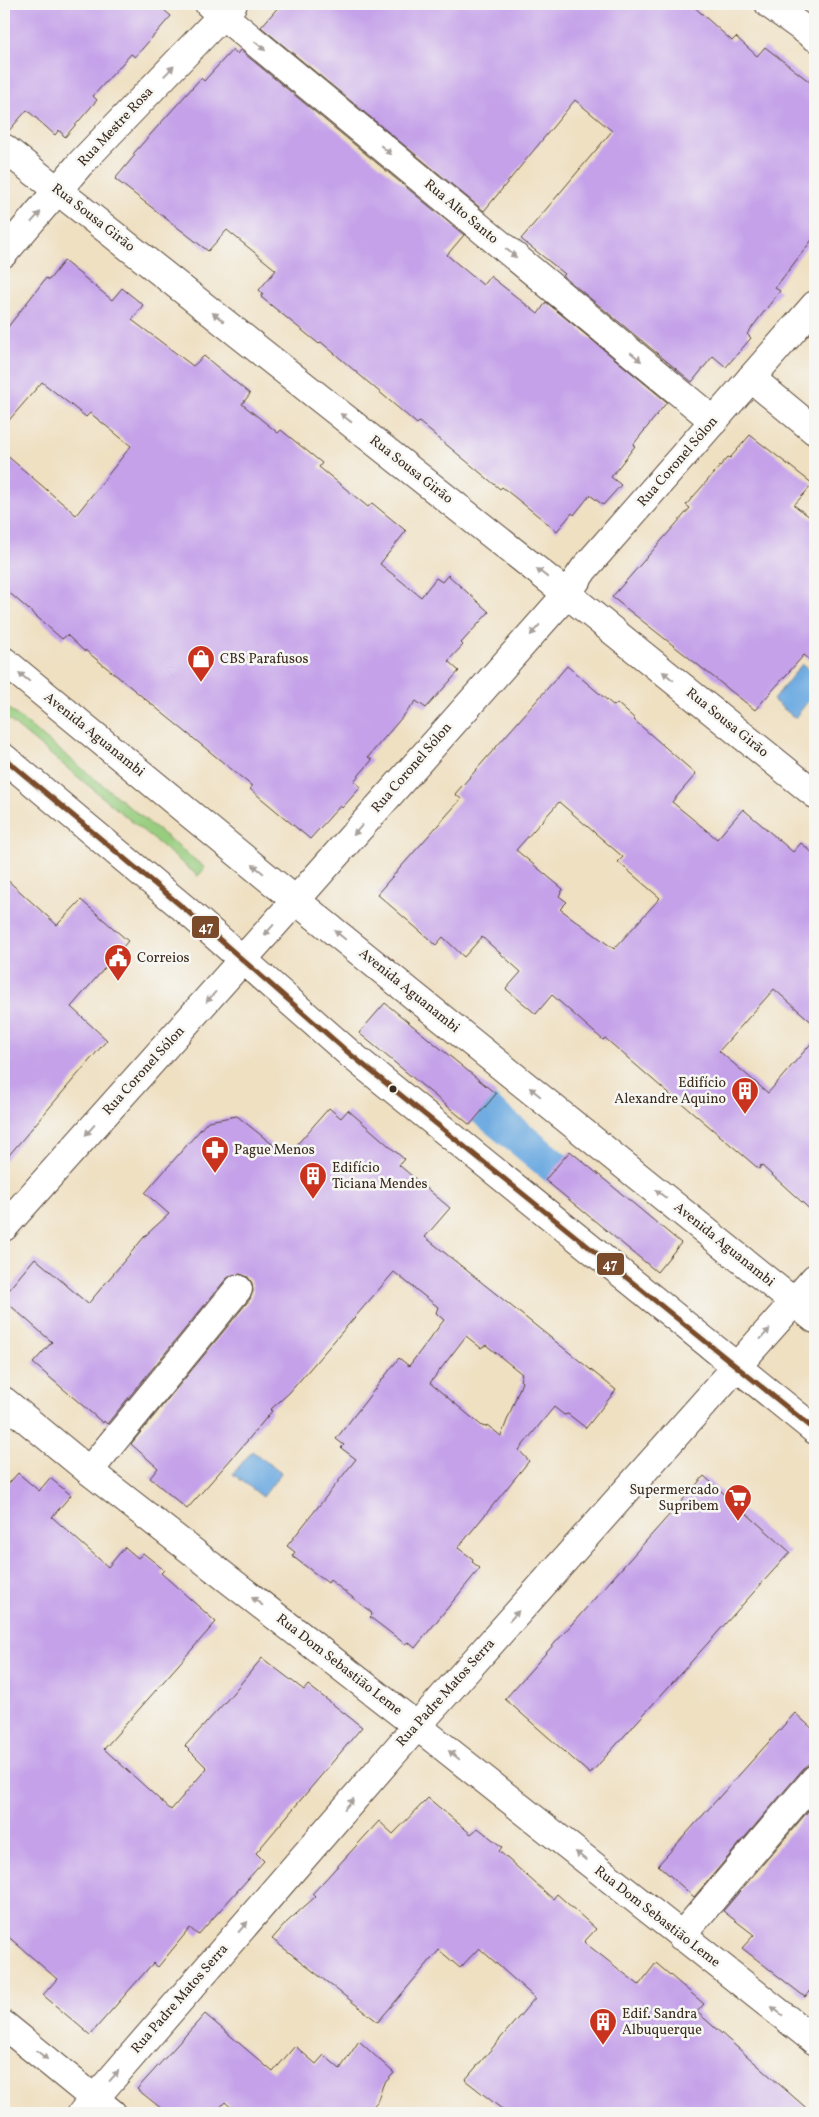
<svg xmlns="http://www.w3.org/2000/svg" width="819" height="2117" viewBox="0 0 819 2117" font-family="Vollkorn,serif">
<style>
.green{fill:#98cd7f;stroke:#6a7c4e}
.water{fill:#70ace1;stroke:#566b80}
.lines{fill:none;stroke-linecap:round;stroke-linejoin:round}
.canal{stroke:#70ace1;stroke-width:34}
.building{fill:#c5a1e9;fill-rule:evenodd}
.street-casing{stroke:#564537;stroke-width:30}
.secondary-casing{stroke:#564537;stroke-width:30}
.primary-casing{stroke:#564537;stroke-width:30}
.street{stroke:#fff;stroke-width:28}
.secondary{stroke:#fff;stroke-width:28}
.primary{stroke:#fff;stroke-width:28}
.bus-1-casing{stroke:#f6f6f2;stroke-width:9}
.bus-1{stroke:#7a4b2a;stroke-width:5}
.oneway{fill:#a79f9a}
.bus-dot{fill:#3b2a1e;stroke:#f6f6f2;stroke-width:2}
.labels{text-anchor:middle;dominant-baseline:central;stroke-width:5;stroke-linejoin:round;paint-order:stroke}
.street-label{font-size:14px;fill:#3b2a1e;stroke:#f6f6f2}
.poi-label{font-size:14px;fill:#3b2a1e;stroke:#f6f6f2;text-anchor:start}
.line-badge{stroke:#f6f6f2;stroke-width:2}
.badge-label{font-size:14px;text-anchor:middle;font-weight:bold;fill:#fff}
</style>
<rect width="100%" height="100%" fill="#f6f6f2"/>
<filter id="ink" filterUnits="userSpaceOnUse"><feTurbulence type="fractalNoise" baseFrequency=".02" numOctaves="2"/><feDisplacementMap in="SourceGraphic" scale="10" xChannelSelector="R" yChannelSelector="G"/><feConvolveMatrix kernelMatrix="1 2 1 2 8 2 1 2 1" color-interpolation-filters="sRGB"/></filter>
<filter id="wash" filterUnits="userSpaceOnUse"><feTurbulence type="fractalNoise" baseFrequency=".0096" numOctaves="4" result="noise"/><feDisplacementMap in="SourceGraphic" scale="20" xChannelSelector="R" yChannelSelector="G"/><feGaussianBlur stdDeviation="1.12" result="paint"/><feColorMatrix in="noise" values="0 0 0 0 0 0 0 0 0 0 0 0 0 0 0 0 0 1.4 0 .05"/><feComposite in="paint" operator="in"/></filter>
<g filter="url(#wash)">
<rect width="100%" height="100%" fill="#efe0c2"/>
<!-- green -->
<polygon class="green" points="4,705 205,868 198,876 4,716"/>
<!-- water -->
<g class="water">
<polygon points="802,664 815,675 815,692 795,718 773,700"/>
<polygon points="252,1451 281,1473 263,1497 233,1474"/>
</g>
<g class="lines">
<!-- canal -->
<polyline class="canal" points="483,1108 556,1168"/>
</g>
<g id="blocks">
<!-- building -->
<g class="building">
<polygon points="4,4 157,4 171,16 135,57 131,54 93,96 97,100 65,137 59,130 55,135 27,110 7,133 4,133"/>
<polygon points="281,4 691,4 732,41 736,37 757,56 765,47 815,86 815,236 775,288 780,291 747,334 751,338 726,367 713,356 692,382 563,276 565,274 521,239 612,131 575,100 484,211 261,27"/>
<polygon points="233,49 237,54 240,50 464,235 447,255 483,285 490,276 538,314 546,302 667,402 633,445 635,446 611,477 621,485 603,505 590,495 574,515 572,513 557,531 502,487 500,489 419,422 417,424 321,342 319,344 261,297 263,294 259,290 276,270 227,230 208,251 115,179 135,155 133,154 201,78 204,81"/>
<polygon points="64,261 112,300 122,288 143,305 132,320 193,366 204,356 250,394 242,404 278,433 281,430 322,463 319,467 368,507 372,503 406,531 380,564 421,597 436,578 442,582 448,575 489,612 461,643 463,645 448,661 459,671 426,708 416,701 368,757 372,760 354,781 361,787 342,808 340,806 310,839 250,789 252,786 85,650 85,652 67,635 62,639 4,588 4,453 76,515 131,446 90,413 86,417 42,382 4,426 4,332 46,278 49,280"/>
<polygon points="750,435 813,484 794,505 815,521 815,664 804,655 755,710 612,597 690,508 686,505 728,457 730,458"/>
<path d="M567 666 614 706 617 703 635 719 634 720 696 774 672 802 717 839 743 809 793 852 801 843 815 855V1025L774 989 719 1051 768 1093 815 1039V1214L761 1165 759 1169 677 1099 676 1100 605 1038 603 1040 552 995 536 1014 506 989 521 972 482 937 464 957 443 937 436 945 377 894 461 799 455 794ZM559 802 623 857 618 862 660 898 614 949 560 909 567 902 559 896 563 889 516 850Z"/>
<polygon points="4,877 57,925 81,900 128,941 71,1007 107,1040 4,1161"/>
<polygon points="385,1003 496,1094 470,1125 359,1033"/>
<path d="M329 1108 341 1118 348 1110 404 1159 399 1165 450 1208 425 1237 616 1390 586 1428 568 1414 564 1415 554 1407 519 1450 529 1461 458 1548 473 1559 472 1562 480 1568 415 1648 408 1642 405 1644 370 1617 372 1615 371 1612 330 1580 328 1583 292 1556 295 1552 287 1546 356 1459 341 1448 344 1445 336 1439 399 1358 409 1366 444 1320 436 1313 438 1307 394 1272 289 1393 270 1410 272 1411 247 1441 187 1509 150 1478 158 1468 131 1444 250 1299 253 1291 252 1283 248 1277 240 1274 232 1275 226 1279 107 1424 104 1421 103 1423 33 1363 52 1342 4 1300V1295L35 1258 88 1304 145 1236 169 1214 145 1193 208 1121 237 1116 287 1156ZM466 1336 481 1348 486 1345 522 1374 520 1380 522 1382 501 1436 487 1425 486 1427 482 1426 430 1383Z"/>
<polygon points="570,1151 681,1243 657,1272 545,1180"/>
<polygon points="18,1473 39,1491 50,1478 71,1495 52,1517 108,1567 125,1547 138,1558 143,1553 164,1570 161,1573 216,1622 104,1749 171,1810 207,1768 185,1746 227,1700 262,1658 304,1690 308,1685 362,1727 256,1853 264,1861 198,1935 190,1928 158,1967 153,1963 90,2035 43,1995 57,1979 4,1933 4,1489"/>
<polygon points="704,1476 790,1552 590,1774 505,1699"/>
<polygon points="795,1713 815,1731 815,1764 809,1764 803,1769 694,1897 658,1865"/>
<polygon points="428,1798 471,1834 478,1828 502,1847 499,1851 553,1899 557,1894 596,1929 584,1942 639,1985 656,1963 704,2004 697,2012 812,2113 507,2113 465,2080 535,1998 479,1948 460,1968 439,1950 378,2022 272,1939 287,1922 315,1897 312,1894 379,1821 393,1834"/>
<polygon points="815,1803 815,1984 805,1997 742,1948 754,1935 723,1911"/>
<polygon points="205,2014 273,2072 295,2046 316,2064 324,2055 340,2069 359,2041 394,2073 383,2085 377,2102 367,2113 237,2113 225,2102 215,2113 167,2113 137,2089"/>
</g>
</g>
</g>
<g filter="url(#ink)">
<use href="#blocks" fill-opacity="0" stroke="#564537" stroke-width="1"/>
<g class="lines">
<defs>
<g id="street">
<polyline points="209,4 714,421"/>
<polyline points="769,4 815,37"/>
<polyline points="4,148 567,594 815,794"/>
<polyline points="4,253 80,164 233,4"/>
<polyline points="751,378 815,431"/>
<polyline points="296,900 567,594 584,569 815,305"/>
<polyline points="794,1302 815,1278"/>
<polyline points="4,1401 89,1471 417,1726 815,2041"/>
<polyline points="89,1471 238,1289"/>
<polyline points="681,1936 815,1779"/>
<polyline points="4,2025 112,2113"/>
</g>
<g id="secondary">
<polyline points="4,1227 296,900"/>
<polyline points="82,2113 417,1726 794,1302"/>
</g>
<g id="primary">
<polyline points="4,661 268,878 815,1319"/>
<polyline points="4,758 186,910 350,1054 815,1430"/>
</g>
</defs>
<!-- street casing -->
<use href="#street" class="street-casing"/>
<!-- secondary casing -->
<use href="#secondary" class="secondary-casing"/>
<!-- primary casing -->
<use href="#primary" class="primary-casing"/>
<!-- street -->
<use href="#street" class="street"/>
<!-- secondary -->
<use href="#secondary" class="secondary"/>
<!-- primary -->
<use href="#primary" class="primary"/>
<defs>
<polyline id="bus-1" points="4,758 186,910 350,1054 815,1430"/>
</defs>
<!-- bus-1 casing -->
<use href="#bus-1" class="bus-1-casing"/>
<!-- bus-1 -->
<use href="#bus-1" class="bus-1"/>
</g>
<!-- one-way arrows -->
<defs><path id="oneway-solid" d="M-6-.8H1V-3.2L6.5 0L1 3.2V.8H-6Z" transform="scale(1.25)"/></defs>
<g class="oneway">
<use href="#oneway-solid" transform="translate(260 46) rotate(40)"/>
<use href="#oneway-solid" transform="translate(169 71) rotate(-46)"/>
<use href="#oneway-solid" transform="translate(386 150) rotate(40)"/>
<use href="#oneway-solid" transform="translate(36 217) rotate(-48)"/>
<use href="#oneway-solid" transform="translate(511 253) rotate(40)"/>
<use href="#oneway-solid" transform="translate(218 317) rotate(-142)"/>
<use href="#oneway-solid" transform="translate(636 357) rotate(40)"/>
<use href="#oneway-solid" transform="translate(346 418) rotate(-142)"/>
<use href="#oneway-solid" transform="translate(542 573) rotate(-142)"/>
<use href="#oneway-solid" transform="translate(535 630) rotate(131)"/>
<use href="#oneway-solid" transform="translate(668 676) rotate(-141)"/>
<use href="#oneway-solid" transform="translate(24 677) rotate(-141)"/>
<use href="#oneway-solid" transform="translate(358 830) rotate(131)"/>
<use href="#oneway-solid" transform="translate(258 869) rotate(-141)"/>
<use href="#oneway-solid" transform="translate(269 930) rotate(131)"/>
<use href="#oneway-solid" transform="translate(340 935) rotate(-141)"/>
<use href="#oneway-solid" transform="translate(211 997) rotate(132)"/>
<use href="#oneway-solid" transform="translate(535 1092) rotate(-141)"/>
<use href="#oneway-solid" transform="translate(90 1130) rotate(132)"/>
<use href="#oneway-solid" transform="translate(661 1194) rotate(-141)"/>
<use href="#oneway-solid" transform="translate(765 1334) rotate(-48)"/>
<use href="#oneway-solid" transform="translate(257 1601) rotate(-142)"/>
<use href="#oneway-solid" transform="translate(514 1616) rotate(-48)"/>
<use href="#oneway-solid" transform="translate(454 1755) rotate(-141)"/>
<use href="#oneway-solid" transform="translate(349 1804) rotate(-49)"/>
<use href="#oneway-solid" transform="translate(581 1856) rotate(-141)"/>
<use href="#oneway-solid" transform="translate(243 1927) rotate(-49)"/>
<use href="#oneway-solid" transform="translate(777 2011) rotate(-142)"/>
<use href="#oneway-solid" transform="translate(42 2055) rotate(39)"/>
<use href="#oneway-solid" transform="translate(114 2076) rotate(-49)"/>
</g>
</g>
<!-- icons -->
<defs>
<symbol id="shop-pin" viewBox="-11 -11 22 30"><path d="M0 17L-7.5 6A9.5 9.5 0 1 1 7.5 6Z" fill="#c8321e" stroke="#f6f6f2"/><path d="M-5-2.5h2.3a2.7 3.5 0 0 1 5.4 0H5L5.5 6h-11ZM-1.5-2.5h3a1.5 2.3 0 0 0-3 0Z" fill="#fff"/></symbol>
<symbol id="civic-pin" viewBox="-11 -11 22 30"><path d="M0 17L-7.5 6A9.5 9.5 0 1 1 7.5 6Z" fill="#c8321e" stroke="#f6f6f2"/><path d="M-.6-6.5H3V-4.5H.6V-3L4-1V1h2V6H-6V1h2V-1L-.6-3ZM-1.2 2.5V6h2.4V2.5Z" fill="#fff"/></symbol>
<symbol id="building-pin" viewBox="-11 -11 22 30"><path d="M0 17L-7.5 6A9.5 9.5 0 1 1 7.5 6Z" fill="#c8321e" stroke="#f6f6f2"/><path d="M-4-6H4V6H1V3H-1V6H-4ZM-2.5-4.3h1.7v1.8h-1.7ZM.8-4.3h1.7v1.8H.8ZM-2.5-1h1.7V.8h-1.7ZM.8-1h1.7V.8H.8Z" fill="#fff"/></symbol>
<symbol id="pharmacy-pin" viewBox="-11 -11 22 30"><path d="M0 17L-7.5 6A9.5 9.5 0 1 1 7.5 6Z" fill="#c8321e" stroke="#f6f6f2"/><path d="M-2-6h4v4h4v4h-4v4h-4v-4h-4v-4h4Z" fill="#fff"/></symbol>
<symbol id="supermarket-pin" viewBox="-11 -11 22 30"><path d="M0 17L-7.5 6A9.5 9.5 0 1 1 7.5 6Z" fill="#c8321e" stroke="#f6f6f2"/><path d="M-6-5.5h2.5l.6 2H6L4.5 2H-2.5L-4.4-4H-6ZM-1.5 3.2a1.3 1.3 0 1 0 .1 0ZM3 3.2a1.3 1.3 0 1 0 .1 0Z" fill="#fff"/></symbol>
</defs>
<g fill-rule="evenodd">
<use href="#shop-pin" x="185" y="643" width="32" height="43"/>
<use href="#civic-pin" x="102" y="942" width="32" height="43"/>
<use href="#building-pin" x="729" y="1075" width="32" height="43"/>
<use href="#pharmacy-pin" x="199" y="1134" width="32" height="43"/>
<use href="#building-pin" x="297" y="1160" width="32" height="43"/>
<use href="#supermarket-pin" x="722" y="1482" width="32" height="43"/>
<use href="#building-pin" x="587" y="2006" width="32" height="43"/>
</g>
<!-- markers -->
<circle class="bus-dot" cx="393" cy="1089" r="4.5"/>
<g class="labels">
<!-- street labels -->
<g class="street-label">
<text transform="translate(116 127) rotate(-47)">Rua Mestre Rosa</text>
<text transform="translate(461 212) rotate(40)">Rua Alto Santo</text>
<text transform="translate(93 218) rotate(38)">Rua Sousa Girão</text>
<text transform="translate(678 462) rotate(-49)">Rua Coronel Sólon</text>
<text transform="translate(411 470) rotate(38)">Rua Sousa Girão</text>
<text transform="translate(727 723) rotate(39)">Rua Sousa Girão</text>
<text transform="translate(94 735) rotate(39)">Avenida Aguanambi</text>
<text transform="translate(412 768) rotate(-49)">Rua Coronel Sólon</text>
<text transform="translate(409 991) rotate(39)">Avenida Aguanambi</text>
<text transform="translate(144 1071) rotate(-48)">Rua Coronel Sólon</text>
<text transform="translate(724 1245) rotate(39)">Avenida Aguanambi</text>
<text transform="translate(339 1665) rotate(38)">Rua Dom Sebastião Leme</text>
<text transform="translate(446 1693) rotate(-48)">Rua Padre Matos Serra</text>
<text transform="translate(657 1917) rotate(38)">Rua Dom Sebastião Leme</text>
<text transform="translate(180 1999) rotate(-49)">Rua Padre Matos Serra</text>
</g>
<!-- poi labels -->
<g class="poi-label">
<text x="220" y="659">CBS Parafusos</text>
<text x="137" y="958">Correios</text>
<text x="726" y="1083" text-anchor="end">Edifício<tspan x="726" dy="16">Alexandre Aquino</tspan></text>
<text x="234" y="1150">Pague Menos</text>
<text x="332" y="1168">Edifício<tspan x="332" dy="16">Ticiana Mendes</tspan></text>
<text x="719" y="1490" text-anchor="end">Supermercado<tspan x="719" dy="16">Supribem</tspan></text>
<text x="622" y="2014">Edif. Sandra<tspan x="622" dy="16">Albuquerque</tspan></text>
</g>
</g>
<g class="line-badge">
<rect x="191" y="915" width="29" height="24" rx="5" fill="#7a4b2a"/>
<rect x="596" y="1252" width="29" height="24" rx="5" fill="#7a4b2a"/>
</g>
<g class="badge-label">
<text x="206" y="932">47</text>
<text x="610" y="1269">47</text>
</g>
<!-- margin -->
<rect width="819" height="2117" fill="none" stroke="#f6f6f2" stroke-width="20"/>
</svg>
